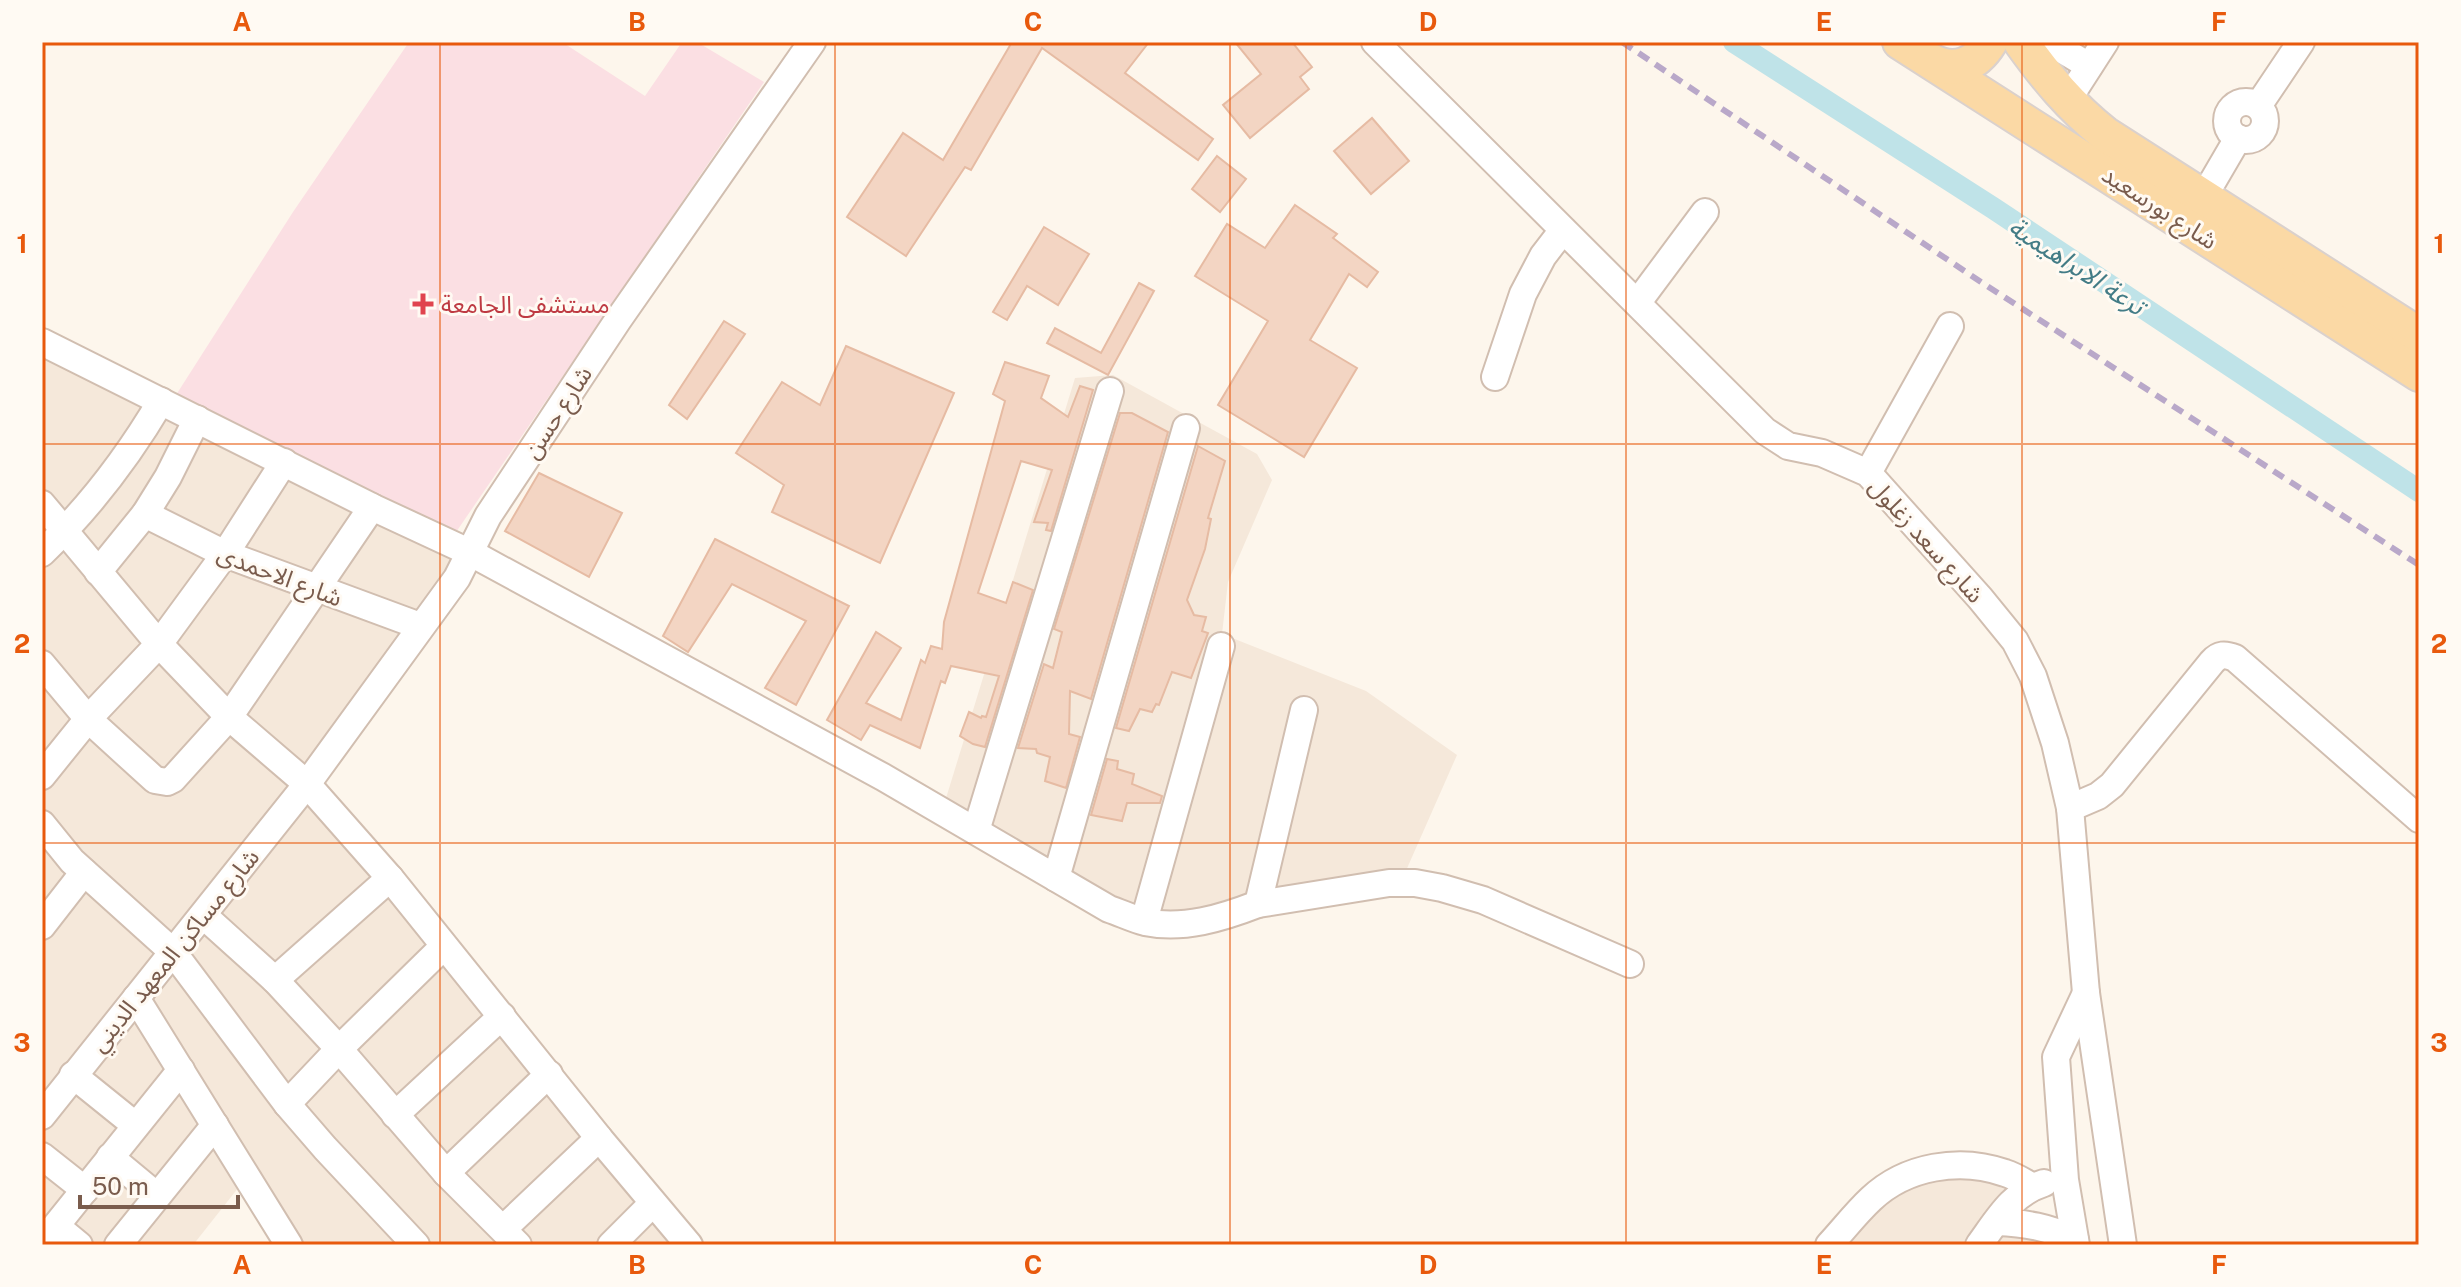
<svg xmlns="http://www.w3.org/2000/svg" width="2461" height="1287" viewBox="0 0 2461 1287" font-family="'Public Sans','Noto Sans Arabic',sans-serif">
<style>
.residential{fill:#f5e8da}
.medical{fill:#fbdfe3}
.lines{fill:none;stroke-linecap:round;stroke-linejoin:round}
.canal{stroke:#bfe3e8;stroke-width:22}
.building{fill:#f3d5c3;stroke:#e6bba3;stroke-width:2}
.minor-casing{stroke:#d1beb0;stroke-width:30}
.major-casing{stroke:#dad1cd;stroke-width:38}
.minor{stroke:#fff;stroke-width:26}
.major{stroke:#fbd9a5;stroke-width:34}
.rail{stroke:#b9a8c9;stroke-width:6;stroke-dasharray:12 8;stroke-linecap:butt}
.grid{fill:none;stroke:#e8590c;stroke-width:2;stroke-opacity:0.55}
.health-dot{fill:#e0444e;stroke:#fffaf3;stroke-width:3}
.labels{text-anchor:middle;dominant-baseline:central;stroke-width:6;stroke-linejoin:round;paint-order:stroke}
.street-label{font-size:24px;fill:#7a5c4d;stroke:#fffaf3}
.health-label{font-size:24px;fill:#be3a42;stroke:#fffaf3;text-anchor:start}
.water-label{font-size:26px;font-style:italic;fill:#437c86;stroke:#fffaf3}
.neatline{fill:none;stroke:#e8590c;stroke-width:3}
.grid-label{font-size:26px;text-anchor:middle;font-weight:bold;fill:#e8590c}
</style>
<rect width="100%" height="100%" fill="#fdf6ec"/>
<!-- residential -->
<g class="residential">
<polygon points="42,341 467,555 42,1110"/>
<polygon points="1113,375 1257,454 1272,480 1228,582 1222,634 1366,691 1457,755 1401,882 1140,917 943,808 1075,378"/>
<polygon points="307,786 694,1245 292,1245 138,998"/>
<polygon points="136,1000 246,1178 193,1245 42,1245 42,1118"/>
<polygon points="1950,1167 2028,1187 1992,1223 2076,1245 1831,1245 1874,1199"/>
</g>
<!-- medical -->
<polygon class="medical" points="409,42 562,42 645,96 682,42 697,42 764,82 452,538 176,395 293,212"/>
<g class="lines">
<!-- canal -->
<polyline class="canal" points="1734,42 1993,208 2419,491"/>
</g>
<!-- building -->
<g class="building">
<polygon points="1012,42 1149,42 1125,73 1213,139 1198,160 1042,48 971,170 965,167 906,256 847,217 903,133 943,160"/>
<polygon points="1235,42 1292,42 1312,67 1300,77 1309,89 1250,138 1223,105 1261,74"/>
<polygon points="1372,118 1409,161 1371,194 1334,151"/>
<polygon points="1217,156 1246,179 1220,212 1192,189"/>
<polygon points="1295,205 1337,234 1333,238 1378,272 1367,287 1349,274 1310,340 1357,368 1304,457 1218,405 1268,321 1195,276 1227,224 1265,248"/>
<polygon points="1044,227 1089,254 1058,305 1027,286 1007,320 993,312"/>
<polygon points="1139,283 1154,291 1108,375 1047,343 1055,328 1101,353"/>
<polygon points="724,321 745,334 687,419 669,405"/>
<polygon points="846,346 954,393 880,563 772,512 784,485 736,453 782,382 820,405"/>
<polygon points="1005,362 1049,376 1041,398 1068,417 1080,386 1093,390 1051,531 1046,530 1048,523 1034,522 1052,470 1021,461 978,593 1006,603 1013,582 1033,590 985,747 973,744 960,736 969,712 981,718 982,716 986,717 999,676 951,666 945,683 941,681 920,748 870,725 861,740 827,720 876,632 901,648 866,703 901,720 921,660 925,663 931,646 942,649 944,622 1005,401 993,394"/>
<polygon points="1120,413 1132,413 1168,432 1091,699 1070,691 1069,734 1080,737 1066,788 1045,781 1050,757 1037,753 1036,749 1018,748 1044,664 1053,668 1062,632 1054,629"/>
<polygon points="1198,446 1225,461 1208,518 1211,519 1205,549 1187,600 1194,615 1206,617 1202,631 1208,633 1191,678 1172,672 1159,705 1156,704 1152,712 1140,709 1129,731 1116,728"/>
<polygon points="539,473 622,513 589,577 505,531"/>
<polygon points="715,539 849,606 796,705 765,688 806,621 732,584 688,652 663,636"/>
<polygon points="1107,759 1118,761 1117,769 1134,774 1132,784 1162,796 1160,803 1127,803 1122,821 1091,815"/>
</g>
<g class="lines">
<defs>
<g id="minor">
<polyline points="1375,42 1765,431 1788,446 1822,453 1868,473 1980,598 2015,641 2033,676 2055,743 2070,808 2086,993 2123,1245"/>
<polyline points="2056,46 2089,66"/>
<polyline points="2067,101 2105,42"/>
<circle cx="2246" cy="121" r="19"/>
<polyline points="2258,106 2301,42"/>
<polyline points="2203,198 2238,138"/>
<polyline points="1638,302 1705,212"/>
<path d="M42 342 372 507 471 553 883 777 1109 909C1121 913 1133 919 1145 922 1183 930 1222 918 1258 904L1304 710"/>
<polyline points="1495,377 1523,294 1543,256 1563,230"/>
<polyline points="1868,473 1950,326"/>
<polyline points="42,504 159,644 229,717 307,784 390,878 599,1138 689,1245"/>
<polyline points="145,514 225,554 420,626"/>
<path d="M42 553C89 508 128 457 161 401"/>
<polyline points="98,572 145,514 168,477 197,419"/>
<polyline points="42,664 88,719 155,780 167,782 173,779 229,717 372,507"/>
<polyline points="42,776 88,719 159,644 225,554 284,462"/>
<path d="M2070 808 2098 796 2112 785 2212 662C2219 654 2225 654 2235 658L2419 819"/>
<polyline points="42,824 72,861 173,952 287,1104 325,1148 416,1245"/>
<polyline points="976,831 1110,391"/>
<polyline points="1056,878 1186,428"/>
<polyline points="1258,904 1389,883 1415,883 1442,888 1483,900 1630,964"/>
<polyline points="203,915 275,980 339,1049 446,1173 518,1245"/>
<polyline points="1144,921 1221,646"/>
<polyline points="42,926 84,872"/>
<polyline points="275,980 390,878"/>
<polyline points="136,998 289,1245"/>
<polyline points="73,1075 135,1125"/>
<polyline points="287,1104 339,1049 444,946"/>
<polyline points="395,1115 502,1016"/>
<polyline points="42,1116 307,784 457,578 488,516 618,320 812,42"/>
<polyline points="42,1156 85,1190"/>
<polyline points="110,1157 157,1196"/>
<polyline points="446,1173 549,1074"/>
<path d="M1996 1222C2025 1223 2049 1227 2075 1240"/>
<polyline points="56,1226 79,1245"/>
<polyline points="503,1229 599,1138"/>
<polyline points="42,1243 181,1070"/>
<polyline points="118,1245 215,1125"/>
<polyline points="611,1245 653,1203"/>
<path d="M1829 1245C1843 1230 1856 1213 1871 1199 1906 1166 1960 1157 2005 1173 2015 1176 2024 1182 2033 1187"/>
<path d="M1979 1245C1998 1219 2012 1193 2044 1183"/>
<polyline points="2076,1245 2065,1180 2056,1057 2086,993"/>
</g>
<g id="major">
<polyline points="1900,42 2419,374"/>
<path d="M2021 42C2046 77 2071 107 2105 134L2419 335"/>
<path d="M1931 61C1955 74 1976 65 1990 42"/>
</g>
</defs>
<!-- minor casing -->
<use href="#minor" class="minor-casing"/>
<!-- major casing -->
<use href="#major" class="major-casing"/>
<!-- minor -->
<use href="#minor" class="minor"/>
<!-- major -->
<use href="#major" class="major"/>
<!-- rail -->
<polyline class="rail" points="1622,42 1981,282 2419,565"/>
</g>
<!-- grid -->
<path class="grid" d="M440 42V1245M835 42V1245M1230 42V1245M1626 42V1245M2022 42V1245M42 444H2419M42 843H2419"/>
<!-- markers -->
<path class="health-dot" d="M419 292h8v8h8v8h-8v8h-8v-8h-8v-8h8z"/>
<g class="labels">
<!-- street labels -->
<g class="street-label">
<text transform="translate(2160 207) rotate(33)">شارع بورسعيد</text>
<text transform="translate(557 412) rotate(-57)">شارع حسن</text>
<text transform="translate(1927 540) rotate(48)">شارع سعد زغلول</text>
<text transform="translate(280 575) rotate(21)">شارع الاحمدى</text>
<text transform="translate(174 950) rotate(-51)">شارع مساكن المعهد الديني</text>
</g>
<!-- health labels -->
<g class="health-label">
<text x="441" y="304">مستشفى الجامعة</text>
</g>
<!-- water labels -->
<g class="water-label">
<text transform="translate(2077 266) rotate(33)">ترعة الابراهيمية</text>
</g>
</g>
<!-- border -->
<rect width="2461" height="1287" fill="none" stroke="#fffaf3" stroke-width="88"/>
<!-- scale -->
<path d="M80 1195v12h158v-12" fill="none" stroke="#7a5c4d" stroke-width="4"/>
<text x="92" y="1195" font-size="24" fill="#7a5c4d" stroke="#fffaf3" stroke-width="6" paint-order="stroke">50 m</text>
<rect x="44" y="44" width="2373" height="1199" class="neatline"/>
<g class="grid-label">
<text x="242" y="31">A</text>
<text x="637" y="31">B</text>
<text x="1033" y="31">C</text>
<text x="1428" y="31">D</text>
<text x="1824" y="31">E</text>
<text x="2219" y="31">F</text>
<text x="22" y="253">1</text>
<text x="2439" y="253">1</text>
<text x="22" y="653">2</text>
<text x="2439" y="653">2</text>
<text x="22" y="1052">3</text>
<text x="2439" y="1052">3</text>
<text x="242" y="1274">A</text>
<text x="637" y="1274">B</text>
<text x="1033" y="1274">C</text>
<text x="1428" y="1274">D</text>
<text x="1824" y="1274">E</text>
<text x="2219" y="1274">F</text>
</g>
</svg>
